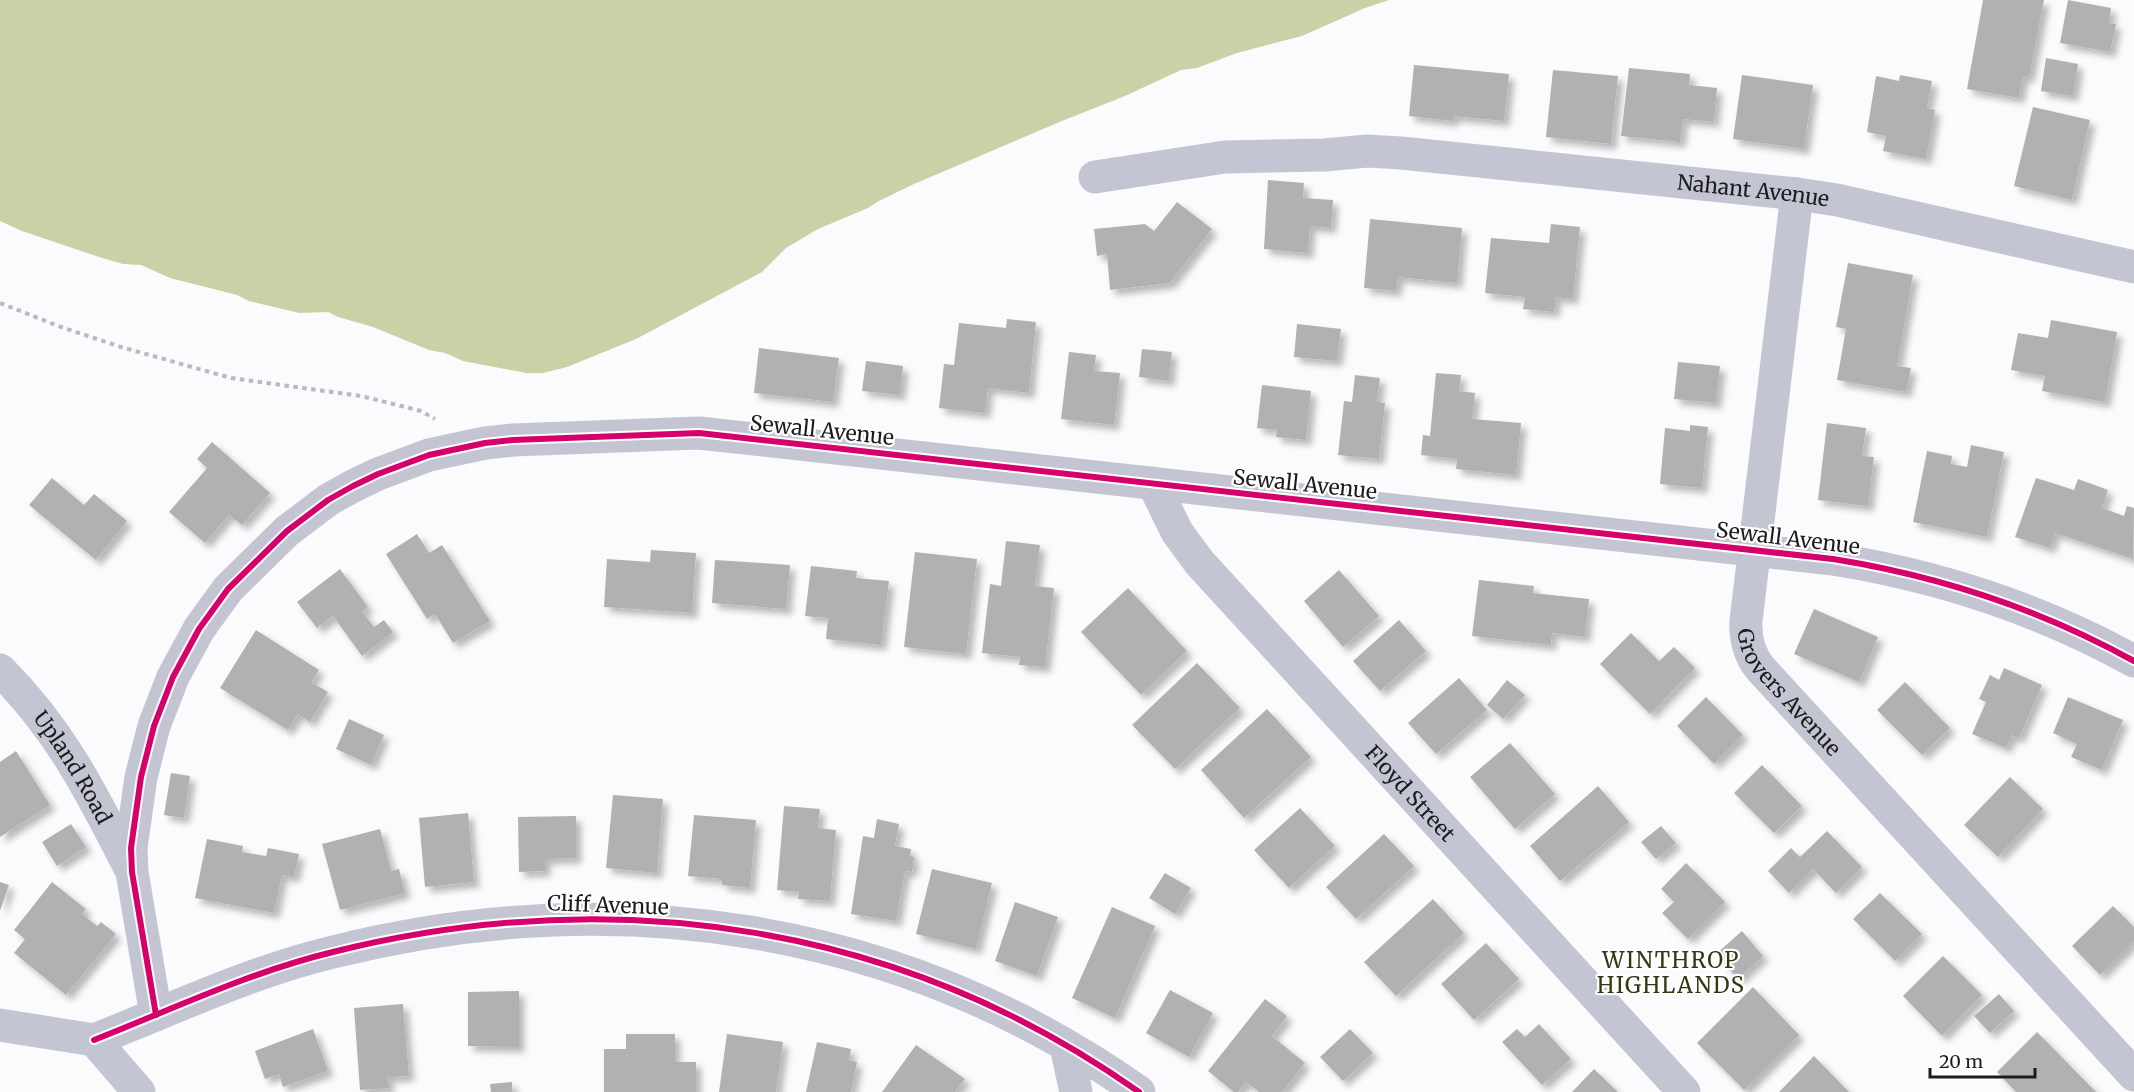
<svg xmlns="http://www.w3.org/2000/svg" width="2134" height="1092" viewBox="0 0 2134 1092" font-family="Merriweather,serif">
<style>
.water{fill:#c9d2a6}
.building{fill:#b1b1b3;filter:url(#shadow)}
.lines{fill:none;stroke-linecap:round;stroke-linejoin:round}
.path{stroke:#b8b9c2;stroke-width:4;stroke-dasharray:4.5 4.5;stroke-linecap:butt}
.minor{stroke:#c4c5d3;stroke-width:33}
.cycleway-casing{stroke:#fff;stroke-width:10}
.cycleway{stroke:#d6006c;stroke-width:6}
.labels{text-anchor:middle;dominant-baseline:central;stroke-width:4.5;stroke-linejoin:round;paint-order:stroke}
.street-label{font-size:21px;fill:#1c1c1e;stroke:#fff}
.neighbourhood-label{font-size:22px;letter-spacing:1.5px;fill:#323811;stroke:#fff}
</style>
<defs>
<filter id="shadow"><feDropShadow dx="5.5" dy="5.5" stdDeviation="3" flood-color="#0004"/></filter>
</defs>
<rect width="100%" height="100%" fill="#fbfbfd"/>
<!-- water -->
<polygon class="water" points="0,0 1389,0 1365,8 1302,36 1237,53 1197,68 1181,70 1125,96 1062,121 914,184 877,202 868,208 818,229 786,248 762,272 636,339 567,367 543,373 526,373 463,361 445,353 429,350 373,327 338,317 328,312 299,313 249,301 237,295 170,278 141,265 123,264 99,257 22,231 0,221"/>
<!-- building -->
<g class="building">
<polygon points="1983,0 2044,0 2029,77 2023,76 2019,98 1967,89"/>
<polygon points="2068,0 2111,8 2109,23 2116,24 2110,52 2060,43"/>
<polygon points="2046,58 2078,64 2073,96 2041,91"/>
<polygon points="1414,65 1509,74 1504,121 1453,116 1453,121 1409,116"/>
<polygon points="1629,68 1690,74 1689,85 1717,88 1714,122 1683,119 1680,142 1621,136"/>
<polygon points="1553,70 1618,76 1611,144 1546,137"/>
<polygon points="1742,75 1813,85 1804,149 1733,139"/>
<polygon points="1900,75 1932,81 1927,108 1935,110 1926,159 1883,151 1886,136 1867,132 1876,76 1899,81"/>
<polygon points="2033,107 2090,120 2072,200 2014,186"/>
<polygon points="1268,180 1304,183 1303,198 1333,200 1331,228 1310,226 1308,253 1264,249"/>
<polygon points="1177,202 1212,229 1170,283 1110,290 1107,254 1097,256 1094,229 1145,224 1154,231"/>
<polygon points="1370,219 1462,228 1457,283 1398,277 1396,291 1364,288"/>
<polygon points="1551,224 1580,227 1573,299 1556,297 1554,312 1523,309 1525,297 1485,293 1491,238 1549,243"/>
<polygon points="1848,263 1913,275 1897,366 1911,368 1906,392 1837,380 1846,329 1836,327"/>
<polygon points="1007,319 1036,322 1029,393 988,388 985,413 939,408 944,364 954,365 959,323 1006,328"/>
<polygon points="2051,320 2117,332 2105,402 2042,391 2045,376 2011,370 2018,333 2048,338"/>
<polygon points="1297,324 1341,329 1337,361 1294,357"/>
<polygon points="759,348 839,358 833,402 754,393"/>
<polygon points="1142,349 1172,352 1169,381 1139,377"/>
<polygon points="1069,352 1096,355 1094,371 1120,373 1114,425 1061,419"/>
<polygon points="866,361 903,366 900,395 862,391"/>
<polygon points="1678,362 1720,366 1716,403 1674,399"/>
<polygon points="1436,373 1461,375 1459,391 1475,393 1472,419 1521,423 1516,475 1456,469 1457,459 1421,455 1423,435 1430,436"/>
<polygon points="1355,375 1380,378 1377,402 1385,403 1379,459 1338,455 1344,401 1352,402"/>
<polygon points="1262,385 1311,391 1306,440 1276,437 1277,430 1257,428"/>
<polygon points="1827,423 1866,428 1862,456 1874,457 1868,506 1818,500"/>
<polygon points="1690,425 1708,427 1702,488 1660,484 1665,428 1690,431"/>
<polygon points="212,442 270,493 242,525 229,515 205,543 169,512 207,468 197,459"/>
<polygon points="1971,445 2004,452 1987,537 1913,522 1927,451 1952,456 1951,464 1967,467"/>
<polygon points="52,478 84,505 94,494 127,521 96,560 29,505"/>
<polygon points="2036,478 2074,490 2078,479 2108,490 2102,508 2124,516 2127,506 2134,508 2133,559 2055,533 2050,548 2015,537"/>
<polygon points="417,534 429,553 442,545 490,621 453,643 435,614 427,619 386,554"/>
<polygon points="1006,541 1040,545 1035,586 1054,588 1045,667 1019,665 1020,657 982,653 990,584 1001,586"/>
<polygon points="651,550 696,553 692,613 604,607 607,559 650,562"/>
<polygon points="915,552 977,559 966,654 904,647"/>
<polygon points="715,560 790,565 786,609 712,603"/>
<polygon points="811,566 857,571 856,578 889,581 881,645 826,639 828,618 805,616"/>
<polygon points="340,569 368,607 362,611 374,627 384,620 393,632 362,656 333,616 317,628 297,602"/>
<polygon points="1339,570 1379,616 1343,647 1304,601"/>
<polygon points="1479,580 1534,586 1533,593 1589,599 1585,637 1552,633 1551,645 1472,636"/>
<polygon points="1128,588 1187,651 1141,695 1081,632"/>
<polygon points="1814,609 1878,637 1859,682 1794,654"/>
<polygon points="1399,620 1426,651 1380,691 1353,661"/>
<polygon points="256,630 319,670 311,682 328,692 310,722 298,714 288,730 220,688"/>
<polygon points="1631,633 1659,661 1674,647 1695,668 1650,714 1600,664"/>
<polygon points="1197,663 1240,708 1175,769 1132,725"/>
<polygon points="2004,668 2042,685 2019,738 2012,735 2006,748 1972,734 1986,702 1979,699 1990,675 1999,680"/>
<polygon points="1459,678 1487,710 1436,754 1408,723"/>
<polygon points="1507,680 1525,695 1503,719 1487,705"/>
<polygon points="1905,682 1950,728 1922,755 1877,710"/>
<polygon points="1706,697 1743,735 1714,764 1677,726"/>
<polygon points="2068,697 2123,720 2102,770 2071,757 2077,744 2053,733"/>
<polygon points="1267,709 1311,757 1244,818 1201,770"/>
<polygon points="349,719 384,735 371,765 336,749"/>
<polygon points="1510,743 1555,794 1515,829 1470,777"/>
<polygon points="16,751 50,805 0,837 0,762"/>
<polygon points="1762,765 1802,806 1774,833 1734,793"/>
<polygon points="171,773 190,776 184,818 164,815"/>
<polygon points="2010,777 2043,809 1998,857 1964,825"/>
<polygon points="1598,786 1629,822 1560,881 1530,846"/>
<polygon points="613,795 663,799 657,873 606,868"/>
<polygon points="784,806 820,809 818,828 836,830 830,901 798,899 799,892 777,890"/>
<polygon points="1300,808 1335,846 1289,888 1254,850"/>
<polygon points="468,813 474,882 425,887 419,818"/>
<polygon points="694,815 756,820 750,888 722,885 722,879 688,876"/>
<polygon points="576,816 576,858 545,859 545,871 519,872 518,817"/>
<polygon points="877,819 899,824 895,846 911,849 910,856 914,857 912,872 905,871 896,921 851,914 863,836 874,838"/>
<polygon points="71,824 86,847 57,866 42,842"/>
<polygon points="1661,826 1676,843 1656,859 1641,842"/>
<polygon points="380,829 391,871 399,869 405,893 340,910 322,844"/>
<polygon points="1827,831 1862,867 1836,893 1813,869 1789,893 1768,871 1791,848 1800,857"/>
<polygon points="1384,834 1414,866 1356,919 1326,887"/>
<polygon points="207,839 243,846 242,852 266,856 268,848 299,854 294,877 282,875 274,913 195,898"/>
<polygon points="1686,863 1725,902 1688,939 1662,913 1674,902 1661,889"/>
<polygon points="932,869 992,883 976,949 916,934"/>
<polygon points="1165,873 1191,888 1175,914 1149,898"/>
<polygon points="0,882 9,885 0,911"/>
<polygon points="52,882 86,909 82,914 97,926 101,922 116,934 66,995 14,953 25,939 14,930"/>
<polygon points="1880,893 1922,934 1895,961 1853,919"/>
<polygon points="1433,899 1464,933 1396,996 1364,962"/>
<polygon points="1015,902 1058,917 1037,976 995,961"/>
<polygon points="2113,906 2134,927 2134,941 2100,975 2072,946"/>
<polygon points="1112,907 1155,926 1115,1018 1072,998"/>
<polygon points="1742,931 1763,956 1738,979 1716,954"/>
<polygon points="1486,943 1519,979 1474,1020 1441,984"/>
<polygon points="1943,956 1982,995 1942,1036 1903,996"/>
<polygon points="1753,987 1799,1035 1744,1090 1697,1043"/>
<polygon points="1170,990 1213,1013 1189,1057 1146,1033"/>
<polygon points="519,991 519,1047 468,1046 468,992"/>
<polygon points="1999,994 2014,1011 1990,1033 1974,1016"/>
<polygon points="1265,999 1287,1016 1272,1036 1305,1063 1282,1092 1259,1092 1246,1082 1238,1092 1234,1092 1208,1071"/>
<polygon points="403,1004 409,1076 388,1077 389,1088 360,1090 354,1008"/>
<polygon points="1539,1024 1571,1059 1542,1085 1502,1042 1517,1029 1525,1037"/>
<polygon points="313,1029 328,1071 283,1087 279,1074 265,1079 255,1051"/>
<polygon points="1350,1029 1373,1053 1343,1081 1320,1057"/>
<polygon points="2037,1032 2096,1092 2016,1092 1997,1072"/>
<polygon points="626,1034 675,1034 675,1062 696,1062 696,1092 604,1092 604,1049 626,1049"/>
<polygon points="727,1034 783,1042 776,1092 719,1092"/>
<polygon points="817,1042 851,1049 849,1060 857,1062 851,1092 806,1092"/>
<polygon points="916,1045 965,1079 955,1092 882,1092"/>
<polygon points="1814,1056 1849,1092 1779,1092"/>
<polygon points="1594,1069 1618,1092 1572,1092"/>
<polygon points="512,1082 512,1092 491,1092 490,1084"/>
</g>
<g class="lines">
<!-- path -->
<polyline class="path" points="0,303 61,327 121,347 231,378 361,396 421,411 435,419"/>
<!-- minor -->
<g class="minor">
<path id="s1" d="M1095 177 1225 157 1324 155 1367 151 1401 153 1797 194 1837 200 2134 267"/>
<path id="s2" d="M1797 194 1746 621C1745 639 1749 654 1760 668L2134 1075"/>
<path id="s3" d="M1153 483 1177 532 1199 562 1684 1092"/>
<path id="s4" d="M0 670C61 731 91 792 130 868"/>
<path d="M156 1015 132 872 131 848 141 777 154 726 173 677 199 629 228 589 287 531 328 500 353 486 378 474 429 455 485 443 513 440 699 433 1833 559C1939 576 2040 609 2134 661"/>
<polyline points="0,1025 94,1040 139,1092"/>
<path d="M94 1040C173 1009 250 972 333 952 614 882 900 923 1139 1092"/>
<polyline points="1066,1046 1076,1092"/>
</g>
<defs>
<g id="cycleway">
<path d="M156 1015 132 872 131 848 141 777 154 726 173 677 199 629 228 589 287 531 328 500 353 486 378 474 429 455 485 443 513 440 699 433 1833 559C1939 576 2040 609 2134 661"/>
<path d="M94 1040C173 1009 250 972 333 952 614 882 900 923 1139 1092"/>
</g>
</defs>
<!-- cycleway casing -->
<use href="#cycleway" class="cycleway-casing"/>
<!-- cycleway -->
<use href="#cycleway" class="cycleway"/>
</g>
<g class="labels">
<!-- street labels -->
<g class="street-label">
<text stroke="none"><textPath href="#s1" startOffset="662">Nahant Avenue</textPath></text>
<text transform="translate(822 430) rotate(6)">Sewall Avenue</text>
<text transform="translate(1305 484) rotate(6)">Sewall Avenue</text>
<text transform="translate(1788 538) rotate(7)">Sewall Avenue</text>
<text stroke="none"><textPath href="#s2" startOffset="516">Grovers Avenue</textPath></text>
<text stroke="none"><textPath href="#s4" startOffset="122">Upland Road</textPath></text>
<text stroke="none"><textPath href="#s3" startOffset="405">Floyd Street</textPath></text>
<text transform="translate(608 905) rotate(2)">Cliff Avenue</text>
</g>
<!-- neighbourhood labels -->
<g class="neighbourhood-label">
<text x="1671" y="960">WINTHROP<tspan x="1671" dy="25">HIGHLANDS</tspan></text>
</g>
</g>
<!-- scale -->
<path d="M1930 1068v9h105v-9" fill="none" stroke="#1c1c1e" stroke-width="3"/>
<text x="1939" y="1068" font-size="18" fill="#1c1c1e" stroke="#ffffff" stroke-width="4.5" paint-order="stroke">20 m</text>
</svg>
